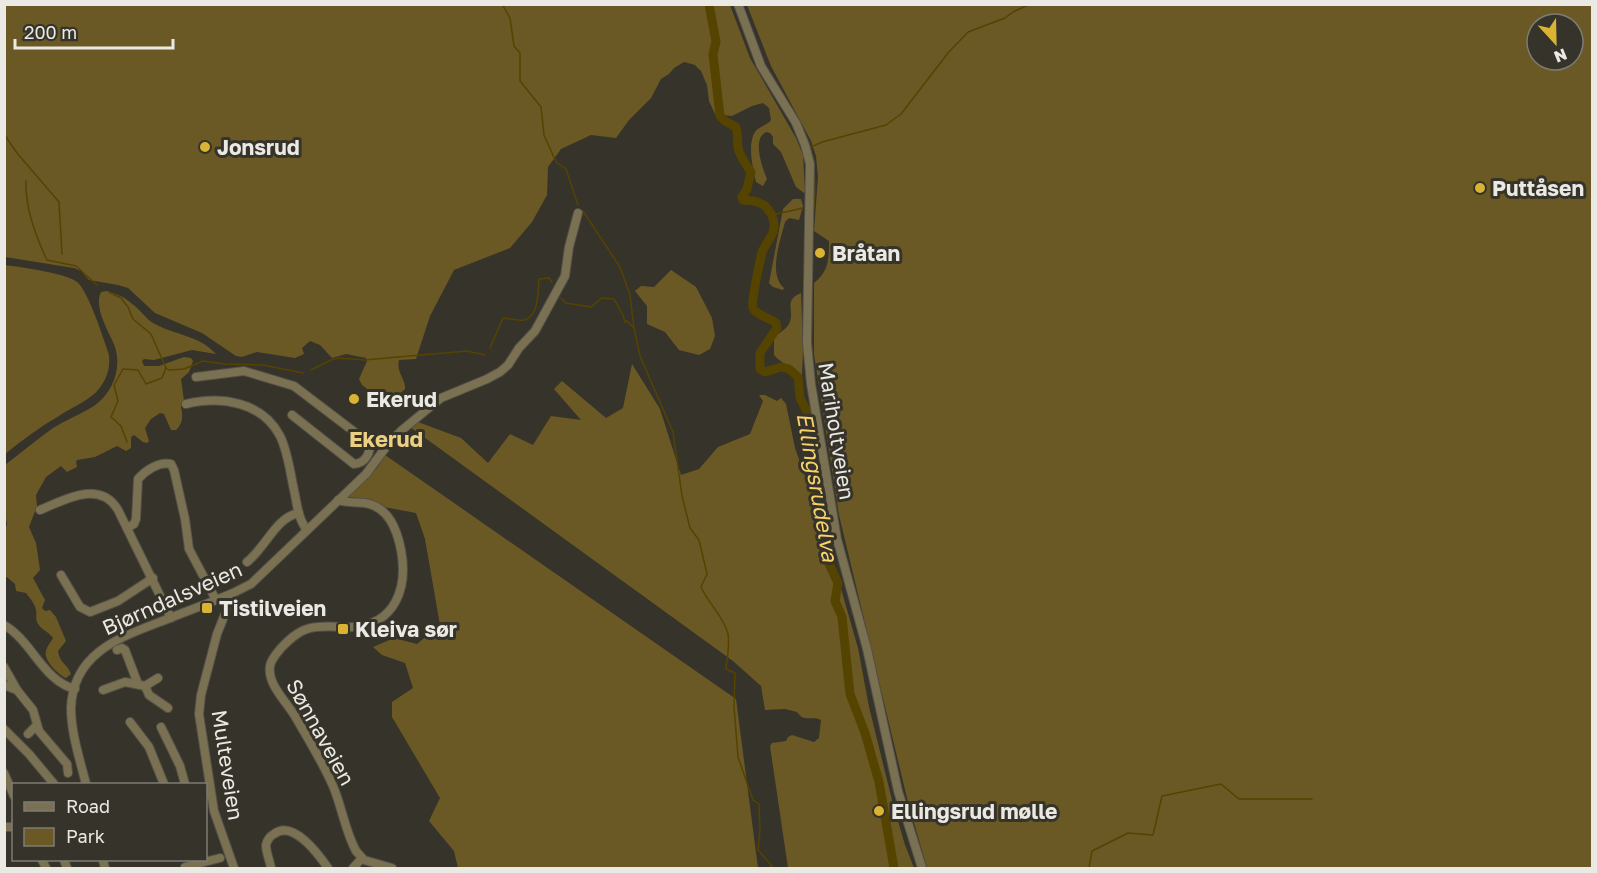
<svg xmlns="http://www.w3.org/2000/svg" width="1597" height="873" viewBox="0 0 1597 873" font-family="'Golos Text',sans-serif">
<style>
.green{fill:#6b5925;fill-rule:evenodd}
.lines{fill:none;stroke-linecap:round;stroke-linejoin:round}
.stream{stroke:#554300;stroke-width:1.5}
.river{stroke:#554300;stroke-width:9}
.minor-casing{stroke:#535048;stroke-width:10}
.minor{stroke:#7a7052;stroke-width:8}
.poi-dot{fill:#dbb333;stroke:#36332a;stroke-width:2}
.labels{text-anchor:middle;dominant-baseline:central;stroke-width:6;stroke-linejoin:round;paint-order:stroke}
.poi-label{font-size:21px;font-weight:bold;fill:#ebe9e4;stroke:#36332a;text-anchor:start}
.street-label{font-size:21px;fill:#ebe9e4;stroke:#36332a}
.neighbourhood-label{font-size:22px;font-weight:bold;fill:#ebd084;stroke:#36332a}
.water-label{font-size:22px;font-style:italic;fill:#f7d36a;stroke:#36332a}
</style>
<rect width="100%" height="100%" fill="#36332a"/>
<!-- green -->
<g class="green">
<path d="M4 5H730L750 58 796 138 803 155 805 191 804 193 796 187 781 152 773 144V137L770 133 766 132C752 139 762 167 767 179L763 186 756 182C753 169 747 144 755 132 759 126 767 126 771 120L769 108 763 103 752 106 732 116 715 114 709 101 707 85 701 71 695 65 684 62 674 68 669 74 661 79 651 98 629 120 616 138 591 135 561 149 548 167 547 195 532 222 510 248 454 270 430 316 416 359 399 360C396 373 406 379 405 389L394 399 383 401 362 385 359 379 367 361 366 358 346 354 332 358 320 345 310 341 302 348 304 354 295 358 257 352 242 357 236 356 202 333 155 313 128 288 118 285 89 280 81 271 74 268 5 257Z"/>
<path d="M747 5H1592V868H927L907 798 839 515 814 354V283C829 271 829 259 829 241L814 231 818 177 816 156 811 141 771 66ZM1537 24H1573V60H1537Z"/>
<path d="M793 199H801L803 206 799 220 789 218 785 222C780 241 768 274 784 288L783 290 773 287 769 283 783 209Z"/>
<path d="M5 265C20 267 66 273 77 282 88 290 104 340 109 355 110 367 108 376 101 386 92 400 72 407 59 416 40 427 22 440 5 454Z"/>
<polygon points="671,270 696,287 712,318 715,336 710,349 699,355 679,350 665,332 647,324 647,306 635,291 641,286 654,287"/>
<path d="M107 291C116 294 125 297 132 304 140 309 145 318 153 323 174 335 199 335 216 354L192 350 154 360 144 359 142 361 144 366H159L184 357 191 358 193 361 189 372 181 379 184 401 181 407C183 415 183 424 176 430H171L164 414 160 413 151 419 145 428 149 441 147 443 143 442 134 435 131 437V448L126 451 117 446 95 457 77 460 76 462 77 467 67 472 61 466 46 477 36 495 37 506 29 527 36 543 40 570 33 578 45 600 42 608 45 611 50 610 56 617 66 641 58 651C60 664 67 663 71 674L66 678C59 675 43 660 46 651 47 646 51 642 53 638 49 632 42 630 38 624 35 619 37 615 36 610 35 604 30 598 26 593L16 591 15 584 7 577 5 579V530L7 524 5 513V465C21 453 36 440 53 428 66 420 81 414 94 406 115 391 124 363 112 340 106 327 94 306 101 292Z"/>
<path d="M801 293 803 349 802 375C792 366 780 363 774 355V339C778 332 785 331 789 324 796 311 782 301 801 293Z"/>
<path d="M632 364 660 409 681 475 699 469 718 447 750 434 763 401 759 395H765L777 401 781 398 786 404 795 448 812 496 825 523 831 554 858 648 869 707 893 804 905 845 914 868H788L770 746 772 743 786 741 788 737 792 735 814 742 819 738 821 720C812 715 804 723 797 712L785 709 765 710 761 686 733 661 410 427 418 422 461 438 488 463 510 434 533 445 551 416 581 420 554 389 562 381 606 418 623 408Z"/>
<polygon points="385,455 736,699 758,868 458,868 454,851 429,821 440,798 392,717 392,702 413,688 405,663 382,655 373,647 394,638 417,644 440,625 425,539 416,513 384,507 370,499 348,497 377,468"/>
</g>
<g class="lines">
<!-- stream -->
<g class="stream">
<polyline points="502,4 510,18 514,46 520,53 520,81 541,107 544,135 556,162 566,169 578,205"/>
<polyline points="4,134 17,153 59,202 62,254"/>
<polyline points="812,159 811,147 822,142 886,125 901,114 948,53 968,32 1005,18 1013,12 1030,4"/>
<path d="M26 181C25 207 36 237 47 260L76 266 97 285"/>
<polyline points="814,208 815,188 814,167"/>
<path d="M583 211 620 267 630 295 634 328 640 356 673 432 682 496 690 528 699 540 707 574 701 587C708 603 724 617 728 634 730 644 727 659 726 669L735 673 734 707 738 757 753 800 759 804 760 830 758 850 772 866 768 868"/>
<polyline points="772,215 803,208"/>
<polyline points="109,292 121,298 128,307 133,319 151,334 166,368 169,370 184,369 203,361 225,364 263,365 303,373"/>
<polyline points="561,298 566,303 591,307 602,298 614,299 623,315 625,322 627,321 634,328"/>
<path d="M490 348 503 318C510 319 518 321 524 320 539 317 538 291 539 279L549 278 552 282"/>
<polyline points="311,370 331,360 339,358 364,360 467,351 485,355"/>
<polyline points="127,442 121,426 111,417 118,401 114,385 123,369 138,370 146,384 162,378 166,368"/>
<polyline points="1089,868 1092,851 1128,833 1153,835 1162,796 1221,784 1239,799 1312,799"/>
</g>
<!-- river -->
<path class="river" d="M709 4 716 42 713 54 720 116 725 121 736 127C738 134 737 140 738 148 740 157 746 164 751 172L747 189 742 197 743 200C748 201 753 200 757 202 769 205 777 220 773 232 770 239 765 245 762 252 760 261 751 301 753 308 756 315 770 318 776 323L777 328 760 353V369L765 372 781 367 789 369 798 377 800 398 809 416 807 448 812 461 815 495 822 512 826 557 838 583 835 601 842 617 850 694 865 733 879 782 894 868"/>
<defs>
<g id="minor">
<polyline points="738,4 761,66 796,123 805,145 810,164 807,343 811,384 837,539 867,649 898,791 922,868"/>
<polyline points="196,377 244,371 294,386 361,437 368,440 378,438 387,446"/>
<path d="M186 404C220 396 262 401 280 436 288 452 290 472 294 490 297 504 298 519 307 530"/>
<path d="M292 415 354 464C367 463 370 452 371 440"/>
<path d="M338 500C347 503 356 502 365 503 389 507 397 530 401 550 408 587 396 624 353 627 338 628 322 624 307 629 297 632 289 640 282 647 277 653 271 659 270 666 267 685 288 703 296 718 309 740 323 763 333 786 342 807 345 831 356 851L364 860 392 868"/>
<path d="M40 510C64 500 100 479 118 510L171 618"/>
<path d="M127 528 134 524 136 519 138 479C145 471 159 461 171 464L174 470 185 519 189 549 216 600"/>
<path d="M247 562C266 547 276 517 299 513"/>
<polyline points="61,575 80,607 90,612 118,601 153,578"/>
<polyline points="225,597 227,609 217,634 201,695 199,714 214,811 234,868"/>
<path d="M4 625C32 641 43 681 75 689"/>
<polyline points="117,650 122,648 125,650 138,684"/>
<polyline points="4,667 17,690 33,710 39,731 67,764 68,773"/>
<polyline points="4,685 17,690"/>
<polyline points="145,686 149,695 168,708"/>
<polyline points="103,690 125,682 145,686 158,678"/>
<polyline points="130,722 149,747 164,784"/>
<polyline points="161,727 180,766 185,784"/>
<polyline points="4,729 29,754 54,784"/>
<polyline points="28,734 37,725"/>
<polyline points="4,773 14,796"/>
<path d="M86 784C80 760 71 733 71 708 73 652 121 637 165 620 187 611 210 603 233 593L251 584 366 474 389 443 402 430 441 398 487 379 500 372 508 365 519 348 535 331 565 276 569 247 578 213"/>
<polyline points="4,827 14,827"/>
<polyline points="42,860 46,868"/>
<polyline points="64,860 67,868"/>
<polyline points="103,860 105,868"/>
<polyline points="185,867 220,858"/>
<path d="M271 868C270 861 266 853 266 845 267 841 270 836 274 834 293 819 319 855 328 868"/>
<polyline points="353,868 362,858"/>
</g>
</defs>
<!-- minor casing -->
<use href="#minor" class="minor-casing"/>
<!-- minor -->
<use href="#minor" class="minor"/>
</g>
<!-- markers -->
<g class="poi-dot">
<circle cx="205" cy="147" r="6"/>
<circle cx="1480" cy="188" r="6"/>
<circle cx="820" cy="253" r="6"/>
<circle cx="354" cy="399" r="6"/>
<rect x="201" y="602" width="12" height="12" rx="3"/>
<rect x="337" y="623" width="12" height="12" rx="3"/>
<circle cx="879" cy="811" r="6"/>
</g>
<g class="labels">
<!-- poi labels -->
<g class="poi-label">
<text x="217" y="147">Jonsrud</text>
<text x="1492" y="188">Puttåsen</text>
<text x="832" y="253">Bråtan</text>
<text x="366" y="399">Ekerud</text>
<text x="219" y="608">Tistilveien</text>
<text x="355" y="629">Kleiva sør</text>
<text x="891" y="811">Ellingsrud mølle</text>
</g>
<!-- street labels -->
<g class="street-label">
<text transform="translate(837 431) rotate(81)">Mariholtveien</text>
<text transform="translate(172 598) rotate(-24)">Bjørndalsveien</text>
<text transform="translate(321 732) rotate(61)">Sønnaveien</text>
<text transform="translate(228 765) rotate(81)">Multeveien</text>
</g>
<!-- neighbourhood labels -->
<g class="neighbourhood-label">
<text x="386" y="438">Ekerud</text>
</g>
<!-- water labels -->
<g class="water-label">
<text transform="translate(818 487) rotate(80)">Ellingsrudelva</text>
</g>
</g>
<!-- border -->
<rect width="1597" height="873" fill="none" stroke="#ebe9e4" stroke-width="12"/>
<!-- legend -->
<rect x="12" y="783" width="195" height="78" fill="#36332a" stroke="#7e7c74" stroke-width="1.5"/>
<rect x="24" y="802" width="30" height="9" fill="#7a7052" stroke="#7e7c74" stroke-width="1.5"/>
<text x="66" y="813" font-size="18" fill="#ebe9e4">Road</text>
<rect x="24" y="828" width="30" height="18" fill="#6b5925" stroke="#7e7c74" stroke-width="1.5"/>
<text x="66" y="843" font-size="18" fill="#ebe9e4">Park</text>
<!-- north arrow -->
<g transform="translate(1555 42) rotate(158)"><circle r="28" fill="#36332a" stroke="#7e7c74" stroke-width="1.5"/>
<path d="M0-4.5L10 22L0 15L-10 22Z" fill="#dbb333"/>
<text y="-9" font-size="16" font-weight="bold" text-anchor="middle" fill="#ebe9e4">N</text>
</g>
<!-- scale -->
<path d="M15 39v9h158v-9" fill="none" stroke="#ebe9e4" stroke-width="3"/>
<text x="24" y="39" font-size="18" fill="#ebe9e4" stroke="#36332a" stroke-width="4.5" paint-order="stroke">200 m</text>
</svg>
